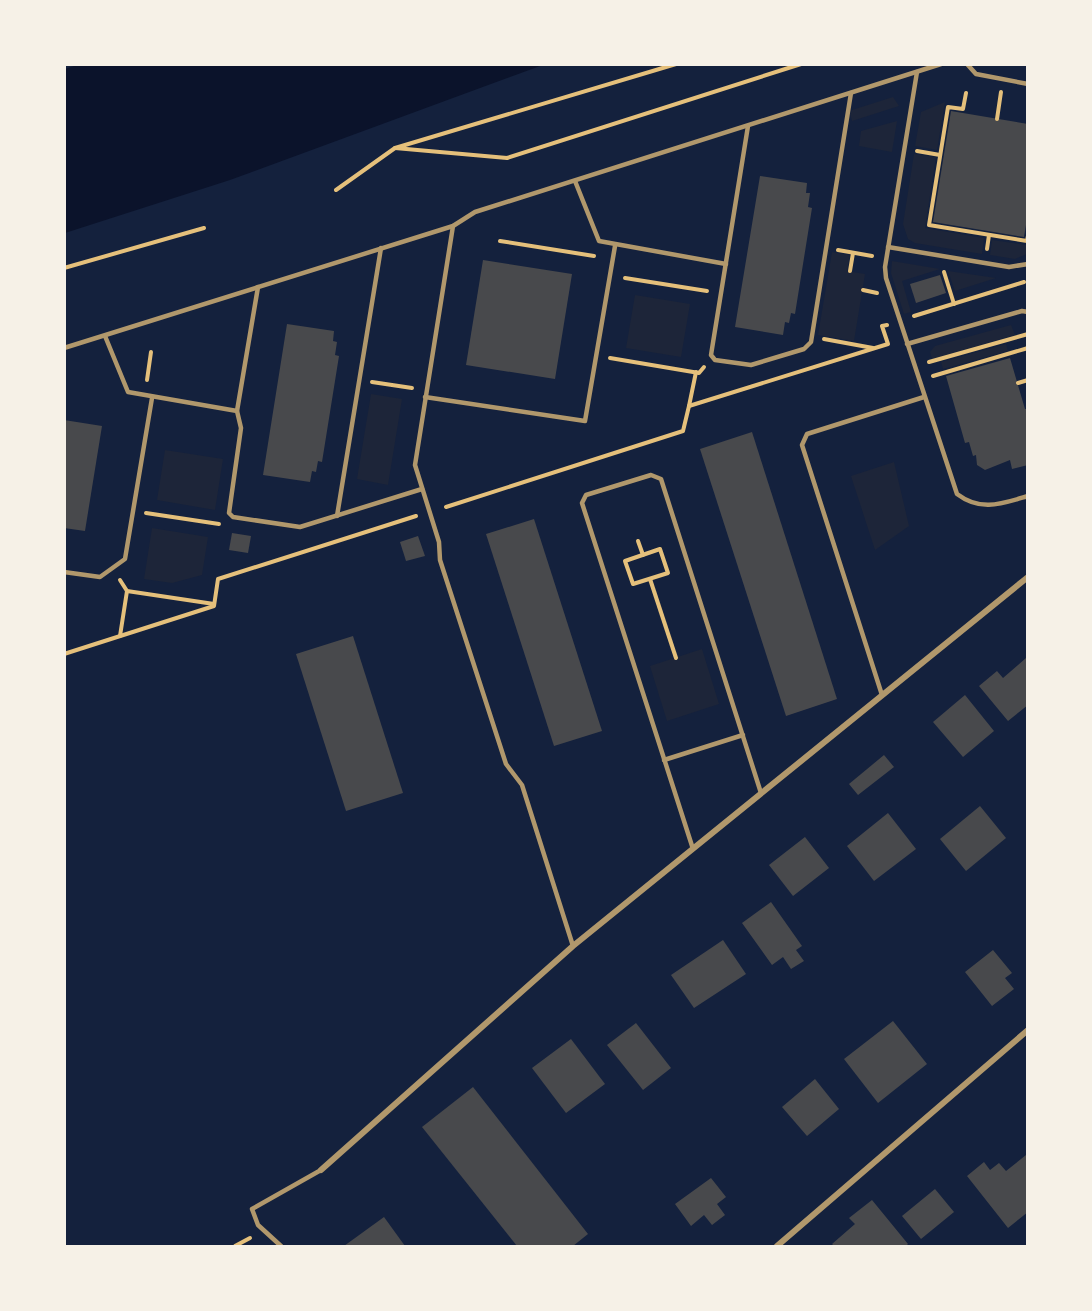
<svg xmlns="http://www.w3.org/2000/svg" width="1092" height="1311" viewBox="0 0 1092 1311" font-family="Mulish,sans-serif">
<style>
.green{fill:#1d2539}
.water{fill:#0b132b}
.building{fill:#48494c}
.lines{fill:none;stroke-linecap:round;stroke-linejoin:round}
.path{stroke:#e5c07b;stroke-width:4}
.service{stroke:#b1986c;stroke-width:4.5}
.minor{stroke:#b1986c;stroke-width:6}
</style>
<rect width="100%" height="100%" fill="#14213d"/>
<!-- green -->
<g class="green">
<polygon points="893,97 899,106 852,121 850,114 852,110"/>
<polygon points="945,102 937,150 915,146 921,112"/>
<polygon points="897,121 892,152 859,146 861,131"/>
<polygon points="914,154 936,157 925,228 984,238 982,254 915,243 908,239 903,224"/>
<polygon points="992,240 1027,245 1027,254 1015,259 990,255"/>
<polygon points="832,252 850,255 847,271 865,274 854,341 818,335"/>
<polygon points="892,261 940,269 902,281 911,312 904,314 891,273"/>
<polygon points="948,271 996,278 955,291"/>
<polygon points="635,295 690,304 681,357 626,348"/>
<polygon points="1011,325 1015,335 932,359 930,352 935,346"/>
<polygon points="1006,344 1008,351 943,369 941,362"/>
<polygon points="371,394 402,399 388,485 357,479"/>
<polygon points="165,450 223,459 215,510 157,500"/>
<polygon points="894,462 909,526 875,550 851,476"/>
<polygon points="152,528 208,537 202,575 172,583 144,579"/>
<polygon points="702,649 719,704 667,721 650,666"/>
</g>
<!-- water -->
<polygon class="water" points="80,64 543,64 543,65 230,180 65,233 65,69"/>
<!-- building -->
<g class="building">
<polygon points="951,111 1028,124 1028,213 1024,237 933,222"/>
<polygon points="760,176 807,183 806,193 810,193 808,207 812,208 795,314 791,313 789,323 785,322 783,335 735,327"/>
<polygon points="483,260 572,274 555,379 466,365"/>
<polygon points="940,275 946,293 916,303 910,284"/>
<polygon points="287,324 334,331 333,341 337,342 335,355 339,356 322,462 318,461 316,472 312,471 310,482 263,475"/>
<polygon points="1010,358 1025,409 1028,409 1028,465 1012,469 1010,460 985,470 977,465 976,455 973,456 969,442 965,443 946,376"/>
<polygon points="64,420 102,426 85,531 64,528"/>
<polygon points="752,432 837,699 786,716 700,449"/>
<polygon points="534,519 602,731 554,746 486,534"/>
<polygon points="232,533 251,536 248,553 229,550"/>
<polygon points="418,536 425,556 406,561 400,542"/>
<polygon points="353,636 403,793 346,811 296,654"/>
<polygon points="1026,658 1028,705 1008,721 979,686 997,671 1003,678"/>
<polygon points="965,695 994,731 963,757 933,722"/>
<polygon points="884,755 894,767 858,795 849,784"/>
<polygon points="980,806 1006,838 966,871 940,839"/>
<polygon points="888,813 916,849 874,881 847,846"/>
<polygon points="805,837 829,868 793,896 769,865"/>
<polygon points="771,902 802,946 796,950 804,961 791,969 783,957 772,965 742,923"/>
<polygon points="723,940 746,974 694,1008 671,975"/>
<polygon points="993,950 1012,973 1005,978 1014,989 992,1006 965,972"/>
<polygon points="893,1021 927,1064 878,1103 844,1059"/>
<polygon points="636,1023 671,1068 643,1090 607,1045"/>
<polygon points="571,1039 605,1084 566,1113 532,1068"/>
<polygon points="815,1079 839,1109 807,1136 782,1107"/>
<polygon points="473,1087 588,1234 573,1246 517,1246 422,1127"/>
<polygon points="1026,1155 1028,1212 1008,1228 967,1176 984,1162 990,1170 999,1163 1006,1171"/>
<polygon points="711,1178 726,1197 717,1204 725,1215 712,1225 704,1215 691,1226 675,1204"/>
<polygon points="935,1189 954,1212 921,1239 902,1216"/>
<polygon points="872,1200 908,1244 906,1246 834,1246 832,1244 855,1224 849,1218"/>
<polygon points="384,1217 405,1246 344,1246"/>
</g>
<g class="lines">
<!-- path -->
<g class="path">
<polyline points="966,93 963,109 948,107 929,225 1027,241 1028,236"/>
<polyline points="997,119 1001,92"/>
<polyline points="395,148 507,158 801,64"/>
<polyline points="917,151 940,155"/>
<polyline points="336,190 395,148 676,64"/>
<polyline points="500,241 594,256"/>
<polyline points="987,249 989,235"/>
<polyline points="838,250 872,256"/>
<polyline points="64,268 204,228"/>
<polyline points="850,271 853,253"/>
<polyline points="944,272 954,304"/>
<polyline points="625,278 707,291"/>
<polyline points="863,290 877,293"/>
<polyline points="914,316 1024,282"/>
<polyline points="824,339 873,348"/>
<polyline points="610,358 699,373 704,367"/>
<polyline points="929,362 1028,334"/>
<polyline points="933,376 1028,348"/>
<polyline points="147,380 151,352"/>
<polyline points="372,382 412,388"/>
<polyline points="1018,383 1028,380"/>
<polyline points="689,406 696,372"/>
<polyline points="446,507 683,431 689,406 888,344 882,326 887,325"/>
<polyline points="146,513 219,524"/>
<polyline points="638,541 643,555"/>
<polygon points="660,549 668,573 633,584 625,561"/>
<polyline points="650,579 676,658"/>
<polyline points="120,580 127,591 214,604"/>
<polyline points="120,636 127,591"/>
<polyline points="64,654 214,606 218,579 416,516"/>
<polyline points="235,1246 250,1238"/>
</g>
<!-- service -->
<g class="service">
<polyline points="967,64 976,74 1028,84"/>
<path d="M917 72 885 267 886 278 957 494C981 512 1001 504 1028 496"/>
<polyline points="748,126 711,355 715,360 751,365 804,349 811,342 851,93"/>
<polyline points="575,181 599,241 726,264"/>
<polyline points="453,226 415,465 439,542 440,560 506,764 522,785 573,946"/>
<polyline points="888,247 1009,267 1028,264"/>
<polyline points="258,287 237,411 241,428 229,513 233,517 300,527 422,489"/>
<polyline points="105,336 128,392 237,411"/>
<polyline points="907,344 1022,311 1028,312"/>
<polyline points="64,348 453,226 475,212 941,64"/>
<polyline points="425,397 585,421 615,246"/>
<polyline points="337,516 381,248"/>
<polyline points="64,572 100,577 125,559 152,398"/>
<polyline points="882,695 802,445 807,434 924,397"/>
<polyline points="664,760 743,735"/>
<polyline points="693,849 582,503 586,495 651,475 661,479 761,793"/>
<polyline points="281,1246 258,1225 252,1209 321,1170"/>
</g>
<!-- minor -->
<g class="minor">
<polyline points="321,1170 573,946 1028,577"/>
<polyline points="777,1246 1028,1030"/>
</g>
</g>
<!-- border -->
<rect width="1092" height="1311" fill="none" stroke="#f6f1e7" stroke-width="132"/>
</svg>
